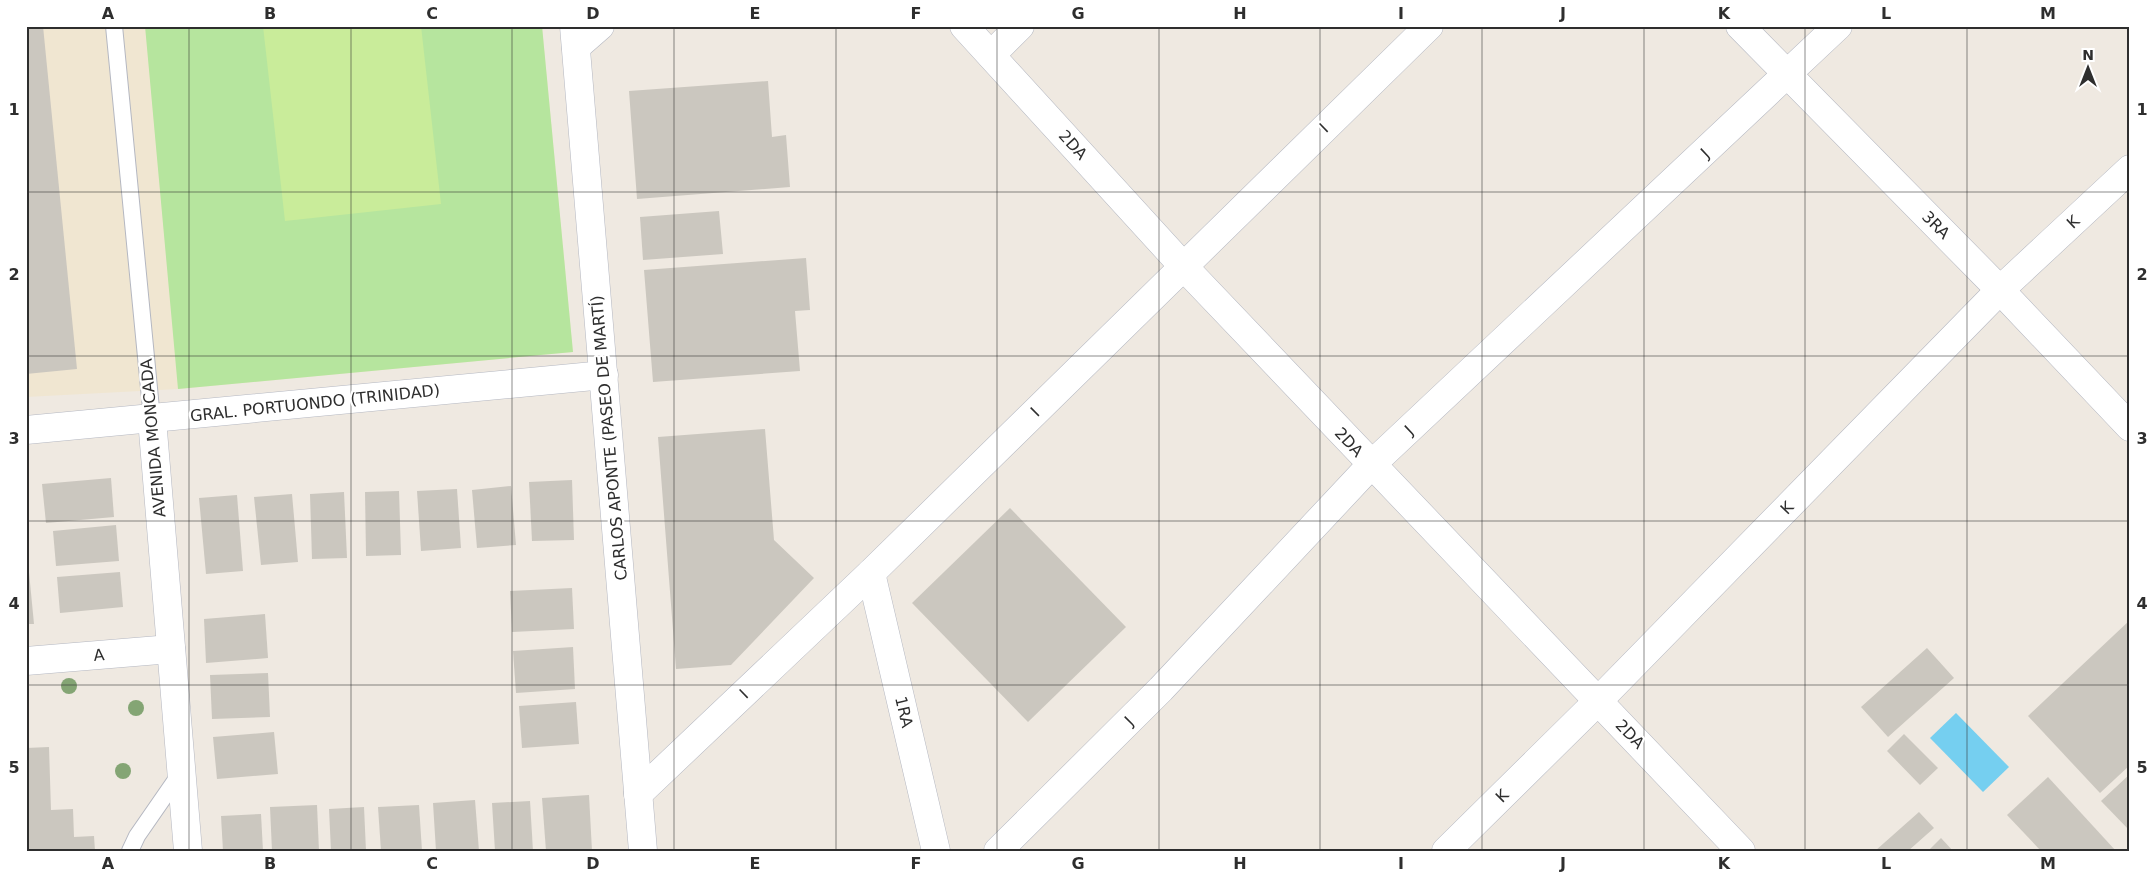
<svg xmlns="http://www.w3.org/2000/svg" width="2156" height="877" viewBox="0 0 2156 877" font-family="'DejaVu Sans',sans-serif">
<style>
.education{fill:#f0e6d1}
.green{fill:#b6e59e}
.pitch{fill:#c9ec9a}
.water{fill:#75cff0}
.building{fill:#cbc7bf}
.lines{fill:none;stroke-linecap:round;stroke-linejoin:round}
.lane-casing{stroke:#b4b7c1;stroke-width:18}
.street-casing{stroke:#b4b7c1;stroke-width:29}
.secondary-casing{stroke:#b4b7c1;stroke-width:29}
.lane{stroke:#fff;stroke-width:16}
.street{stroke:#fff;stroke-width:28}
.secondary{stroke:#fff;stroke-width:28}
.tree{fill:#84a574}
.grid{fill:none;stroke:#2e2e2e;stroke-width:1;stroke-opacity:0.55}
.labels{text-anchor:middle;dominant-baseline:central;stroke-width:4.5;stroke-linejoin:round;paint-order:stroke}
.street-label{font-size:16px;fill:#2e2e2e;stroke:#fff}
.neatline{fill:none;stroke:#2e2e2e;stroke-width:2}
.grid-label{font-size:16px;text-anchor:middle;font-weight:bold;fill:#2e2e2e}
</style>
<rect width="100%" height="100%" fill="#efe9e1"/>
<!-- education -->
<polygon class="education" points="26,26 542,26 573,352 178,389 26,397"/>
<!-- green -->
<polygon class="green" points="145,26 542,26 573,352 178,389"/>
<!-- pitch -->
<polygon class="pitch" points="263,26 421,26 441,204 285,221"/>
<!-- water -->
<polygon class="water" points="1956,713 2009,767 1983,792 1930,738"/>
<!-- building -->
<g class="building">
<polygon points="26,26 43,26 77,369 26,374"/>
<polygon points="768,81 772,137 786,135 790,187 637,199 629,91"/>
<polygon points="719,211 723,254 643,260 640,217"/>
<polygon points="806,258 810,310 795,311 800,371 653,382 644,270"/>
<polygon points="765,429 774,540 814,578 731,665 676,669 658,437"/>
<polygon points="111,478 114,517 46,523 42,484"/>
<polygon points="572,480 574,540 532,541 529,482"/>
<polygon points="511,486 516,545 477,548 472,490"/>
<polygon points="457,489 461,548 421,551 417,491"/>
<polygon points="399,491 401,555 366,556 365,492"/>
<polygon points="344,492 347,558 312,559 310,494"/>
<polygon points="292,494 298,562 261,565 254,497"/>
<polygon points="237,495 243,571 206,574 199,498"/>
<polygon points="1010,508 1126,627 1028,722 912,603"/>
<polygon points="116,525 119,561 56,566 53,531"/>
<polygon points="26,562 28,562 34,624 26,624"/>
<polygon points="120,572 123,607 60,613 57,577"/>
<polygon points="572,588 574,629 512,632 510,591"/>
<polygon points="265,614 268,658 206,663 204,619"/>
<polygon points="2130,620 2130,765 2100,793 2028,716"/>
<polygon points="573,647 575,689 516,693 513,651"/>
<polygon points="1927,648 1954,678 1888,737 1861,707"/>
<polygon points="268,673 270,717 212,719 210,675"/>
<polygon points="576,702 579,744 522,748 519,706"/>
<polygon points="274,732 278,774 217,779 213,737"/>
<polygon points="1904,734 1938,768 1920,785 1887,751"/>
<polygon points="49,747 51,810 73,809 74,837 94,836 95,851 26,851 26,748"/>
<polygon points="2130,774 2130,831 2101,801"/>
<polygon points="2048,777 2116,851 2041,851 2007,815"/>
<polygon points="589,795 592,851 546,851 542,798"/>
<polygon points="475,800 479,851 436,851 433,803"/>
<polygon points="530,801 533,851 495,851 492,803"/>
<polygon points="317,805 319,851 272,851 270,807"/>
<polygon points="419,805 422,851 381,851 378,807"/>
<polygon points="364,807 366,851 331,851 329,809"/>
<polygon points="1919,812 1934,828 1908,851 1875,851"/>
<polygon points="261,814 263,851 223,851 221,816"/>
<polygon points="1941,838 1953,851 1928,851"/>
</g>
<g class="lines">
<defs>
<g id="lane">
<polyline points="114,26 152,419"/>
<polyline points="130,851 137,836 182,771"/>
</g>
<g id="street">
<polyline points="1740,26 2000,290 2130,427"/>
<polyline points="991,55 1020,26"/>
<polyline points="871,573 936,851"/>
<polyline points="26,661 171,649"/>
<polyline points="638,794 871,573 1429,26"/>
<polyline points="998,851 1161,689 1371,465 1838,26"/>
<polyline points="1446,851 1598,701 2000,290 2130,169"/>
</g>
<g id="secondary">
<polyline points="574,26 643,851"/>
<polyline points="964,26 1183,266 1741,851"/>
<polyline points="576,47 600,26"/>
<polyline points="152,419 188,851"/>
<polyline points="26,430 604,375"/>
</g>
</defs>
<!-- lane casing -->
<use href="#lane" class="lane-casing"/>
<!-- street casing -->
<use href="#street" class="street-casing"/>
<!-- secondary casing -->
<use href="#secondary" class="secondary-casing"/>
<!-- lane -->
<use href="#lane" class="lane"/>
<!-- street -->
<use href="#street" class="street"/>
<!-- secondary -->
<use href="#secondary" class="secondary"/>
</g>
<!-- trees -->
<g class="tree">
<circle cx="69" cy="686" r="8"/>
<circle cx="136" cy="708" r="8"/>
<circle cx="123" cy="771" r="8"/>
</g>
<!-- grid -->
<path class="grid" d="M189 26V851M351 26V851M512 26V851M674 26V851M836 26V851M997 26V851M1159 26V851M1320 26V851M1482 26V851M1644 26V851M1805 26V851M1967 26V851M26 192H2130M26 356H2130M26 521H2130M26 685H2130"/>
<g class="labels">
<!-- street labels -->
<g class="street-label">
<text transform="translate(1324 128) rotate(-44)">I</text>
<text transform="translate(1073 145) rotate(48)">2DA</text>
<text transform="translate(1705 153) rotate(-43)">J</text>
<text transform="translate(2073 222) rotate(-43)">K</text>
<text transform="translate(1936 225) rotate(45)">3RA</text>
<text transform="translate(315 403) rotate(-6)">GRAL. PORTUONDO (TRINIDAD)</text>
<text transform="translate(1035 412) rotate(-45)">I</text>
<text transform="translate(1409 430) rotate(-43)">J</text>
<text transform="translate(153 438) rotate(-95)">AVENIDA MONCADA</text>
<text transform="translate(609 438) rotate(-95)">CARLOS APONTE (PASEO DE MARTÍ)</text>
<text transform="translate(1349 442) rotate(47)">2DA</text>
<text transform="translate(1787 508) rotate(-46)">K</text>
<text transform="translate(99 655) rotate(-5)">A</text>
<text transform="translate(744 694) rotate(-44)">I</text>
<text transform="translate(904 712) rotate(77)">1RA</text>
<text transform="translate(1129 721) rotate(-45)">J</text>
<text transform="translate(1630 734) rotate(46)">2DA</text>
<text transform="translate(1502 796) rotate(-45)">K</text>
</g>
</g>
<!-- border -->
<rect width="2156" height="877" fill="none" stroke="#ffffff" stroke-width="55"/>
<!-- north arrow -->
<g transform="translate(2088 68)" stroke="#ffffff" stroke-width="4" paint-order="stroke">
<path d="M0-4L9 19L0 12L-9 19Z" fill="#2e2e2e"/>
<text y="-8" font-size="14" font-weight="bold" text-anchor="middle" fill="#2e2e2e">N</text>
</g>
<rect x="28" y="28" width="2100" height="822" class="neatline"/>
<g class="grid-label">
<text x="108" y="19">A</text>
<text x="270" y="19">B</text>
<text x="432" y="19">C</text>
<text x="593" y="19">D</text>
<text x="755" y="19">E</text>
<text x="916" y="19">F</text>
<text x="1078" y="19">G</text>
<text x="1240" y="19">H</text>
<text x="1401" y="19">I</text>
<text x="1563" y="19">J</text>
<text x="1724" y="19">K</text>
<text x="1886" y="19">L</text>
<text x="2048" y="19">M</text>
<text x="14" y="115">1</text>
<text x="2142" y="115">1</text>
<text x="14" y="280">2</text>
<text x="2142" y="280">2</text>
<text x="14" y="444">3</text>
<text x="2142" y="444">3</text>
<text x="14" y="609">4</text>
<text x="2142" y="609">4</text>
<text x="14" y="773">5</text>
<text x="2142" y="773">5</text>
<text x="108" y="869">A</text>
<text x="270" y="869">B</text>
<text x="432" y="869">C</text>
<text x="593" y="869">D</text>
<text x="755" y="869">E</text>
<text x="916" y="869">F</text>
<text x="1078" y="869">G</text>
<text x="1240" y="869">H</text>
<text x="1401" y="869">I</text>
<text x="1563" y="869">J</text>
<text x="1724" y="869">K</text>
<text x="1886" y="869">L</text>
<text x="2048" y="869">M</text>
</g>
</svg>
